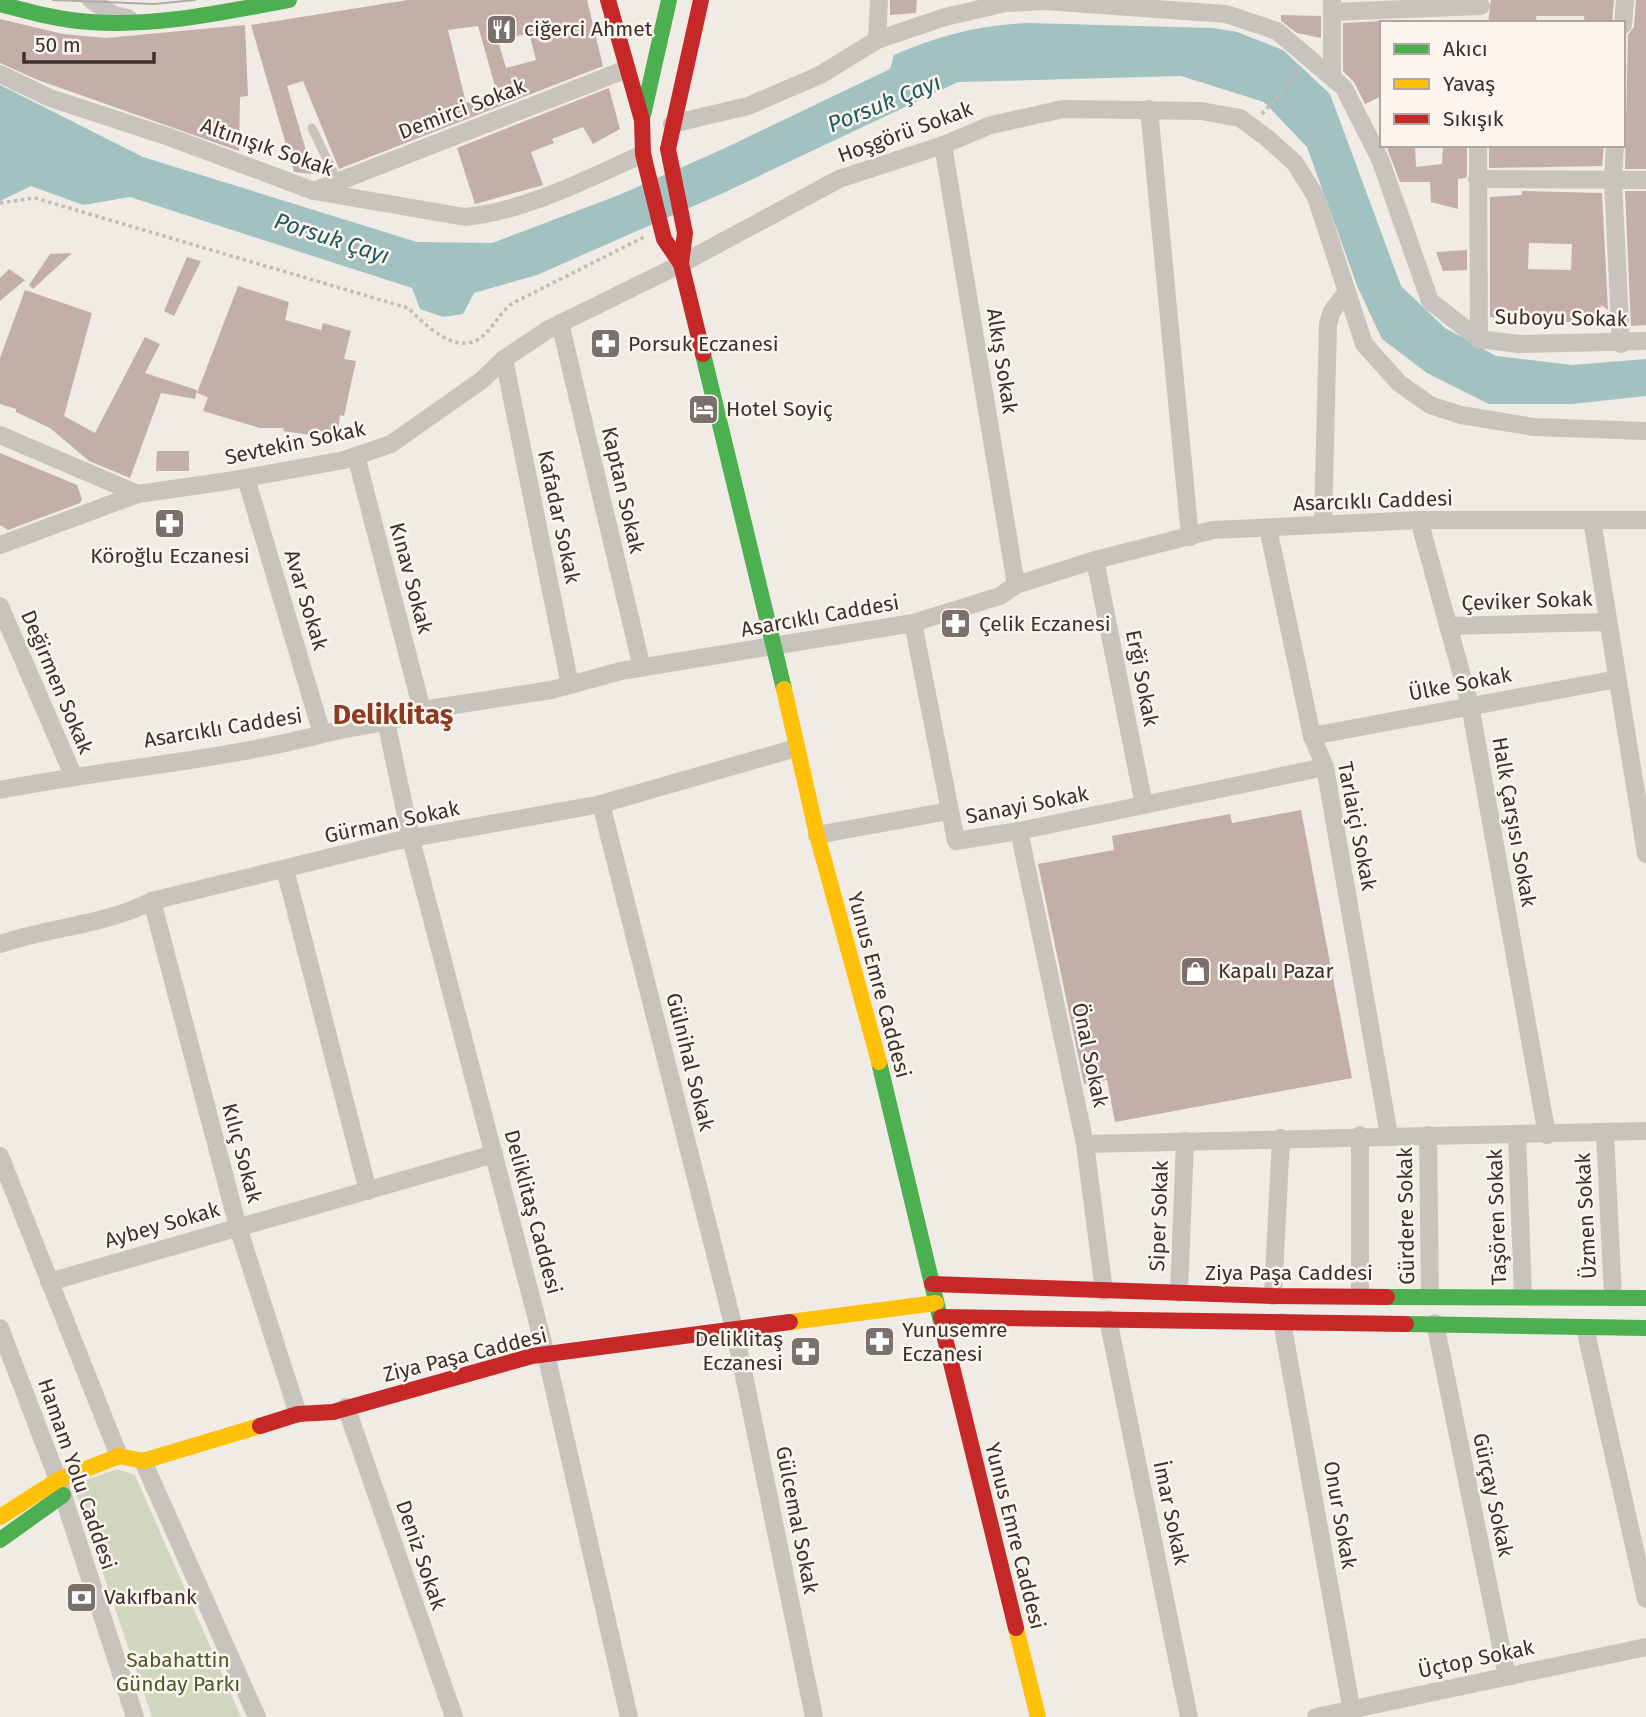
<svg xmlns="http://www.w3.org/2000/svg" width="1646" height="1717" viewBox="0 0 1646 1717" font-family="'Fira Sans',sans-serif">
<style>
.green{fill:#d1d6bf}
.water{fill:#a1c2c1}
.building{fill:#c3afa7;fill-rule:evenodd}
.lines{fill:none;stroke-linecap:round;stroke-linejoin:round}
.path{stroke:#c2bbb6;stroke-width:3.5;stroke-dasharray:3.5 3.5;stroke-linecap:butt}
.lane{stroke:#c9c3be;stroke-width:9}
.street{stroke:#c9c3be;stroke-width:18}
.fast{stroke:#4caf50;stroke-width:16}
.slow{stroke:#ffc107;stroke-width:16}
.jam{stroke:#c62828;stroke-width:16}
.tram{stroke:#b1aca8;stroke-width:2}
.labels{text-anchor:middle;dominant-baseline:central;stroke-width:5;stroke-linejoin:round;paint-order:stroke}
.poi-label{font-size:21px;fill:#3b302b;stroke:#fbf5ee;text-anchor:start}
.street-label{font-size:21px;fill:#3b302b;stroke:#fbf5ee}
.park-label{font-size:21px;fill:#4a5a2e;stroke:#fbf5ee}
.water-label{font-size:23px;font-style:italic;fill:#1f5a5e;stroke:#fbf5ee}
.district-label{font-size:28px;font-weight:bold;fill:#8c3b22;stroke:#fbf5ee}
</style>
<rect width="100%" height="100%" fill="#f0ebe5"/>
<!-- green -->
<polygon class="green" points="117,1469 135,1475 241,1717 152,1717 73,1485"/>
<!-- water -->
<path class="water" d="M1028 23 1213 28 1237 32 1283 50 1330 94 1401 286 1445 328 1496 356 1572 365 1646 359V396L1572 404H1489L1427 373 1382 339 1358 288 1307 147 1264 102 1181 76 958 82 721 194 537 275 474 293 463 314 443 317 420 309 412 288 130 197 83 205 31 186 0 201V85L143 157 417 242 492 243 619 195 723 149 890 69 894 55C937 36 980 25 1028 23Z"/>
<!-- building -->
<g class="building">
<path d="M408 0H587L603 66 339 169 303 81 287 86 313 174 294 172 251 25ZM478 26 497 93 466 103 448 30ZM529 33 536 60 506 68 498 41Z"/>
<polygon points="890,0 917,0 916,13 890,15"/>
<polygon points="1491,0 1614,0 1612,23 1585,23 1584,16 1536,16 1537,23 1488,23"/>
<polygon points="1636,0 1646,0 1646,169 1625,169 1628,35 1634,27"/>
<polygon points="1281,15 1321,16 1321,38 1297,33 1281,21"/>
<polygon points="0,19 63,34 106,38 245,25 248,96 240,97 239,151 38,80 0,63"/>
<polygon points="1382,21 1382,96 1365,104 1354,82 1343,71 1343,23"/>
<polygon points="609,88 620,129 593,144 583,127 552,139 554,143 531,152 543,185 475,204 457,148"/>
<polygon points="1386,145 1415,145 1416,167 1442,164 1443,145 1467,145 1467,174 1466,178 1458,179 1458,209 1431,202 1430,182 1400,182"/>
<polygon points="1489,145 1604,145 1602,166 1489,168"/>
<path d="M1522 191 1602 193 1608 310 1601 305 1600 324 1490 317V197L1522 195ZM1529 243 1572 244 1571 270 1528 269Z"/>
<polygon points="1625,191 1646,191 1646,325 1631,326"/>
<polygon points="1467,250 1467,270 1443,271 1436,252"/>
<polygon points="72,253 33,289 29,285 50,254"/>
<polygon points="187,257 201,261 174,316 164,311"/>
<polygon points="9,269 25,280 0,301 0,278"/>
<polygon points="238,286 289,302 285,320 321,330 323,323 351,331 344,359 356,361 344,416 340,415 337,439 283,431 284,428 260,428 203,411 208,397 197,393"/>
<polygon points="25,290 92,313 64,416 95,433 145,337 160,344 145,373 197,390 195,399 161,393 130,478 89,461 50,428 16,412 16,409 0,404 0,358"/>
<polygon points="157,451 189,451 189,471 156,471"/>
<polygon points="0,453 77,485 82,499 80,503 8,530 0,525"/>
<polygon points="1301,810 1352,1078 1115,1122 1107,1080 1084,1084 1038,864 1114,850 1112,836 1230,814 1232,823"/>
</g>
<g class="lines">
<!-- path -->
<g class="path">
<polyline points="1262,114 1300,70"/>
<path d="M0 203 35 198 408 308C426 325 458 359 484 335 496 324 498 314 513 303L644 237"/>
</g>
<!-- lane -->
<polyline class="lane" points="312,128 338,182"/>
<!-- street -->
<g class="street">
<polyline points="91,0 114,15 128,18"/>
<polyline points="1332,12 1481,6"/>
<polyline points="1623,25 1625,0"/>
<polyline points="877,40 879,0"/>
<path d="M0 74 50 98 169 137 314 191 465 217C526 211 587 179 643 154"/>
<polyline points="1332,77 1332,0"/>
<polyline points="1149,109 1190,537"/>
<polyline points="672,124 748,106 820,75 877,40 945,17 1006,3 1045,1 1226,14 1277,31 1344,88 1380,159 1430,301 1479,339 1519,344 1646,341"/>
<polyline points="943,145 1016,585"/>
<polyline points="1478,145 1479,339"/>
<polyline points="1615,145 1613,180 1621,344"/>
<polyline points="1477,179 1646,180"/>
<polyline points="314,191 627,69"/>
<polyline points="560,323 642,668"/>
<polyline points="504,359 570,685"/>
<polyline points="0,435 138,494"/>
<polyline points="356,456 422,710"/>
<polyline points="246,478 322,734"/>
<polyline points="1419,520 1470,705 1547,1135"/>
<polyline points="1592,520 1646,854"/>
<polyline points="1323,523 1328,324 1332,311 1346,293"/>
<polyline points="1268,528 1312,736 1325,767 1389,1135"/>
<polyline points="0,545 138,494 228,481 344,460 391,444 482,380 504,359 549,329 681,264 839,179 943,145 991,125 1063,109 1201,111 1240,118 1267,138 1295,163 1316,197 1364,344 1399,383 1430,405 1461,415 1534,427 1646,431"/>
<polyline points="1095,560 1144,805"/>
<polyline points="0,606 73,775"/>
<polyline points="913,623 956,841 1019,831 1325,767"/>
<polyline points="1448,626 1607,622"/>
<polyline points="386,721 411,839 546,1354 629,1717"/>
<polyline points="1312,736 1617,679"/>
<path d="M0 790C107 769 218 761 323 734 356 725 391 724 422 710L551 690 621 671 913 623 1000 596 1016 585 1095 560 1213 530 1419 520H1646"/>
<polyline points="601,804 735,1332 814,1717"/>
<polyline points="1019,831 1085,1144 1104,1291"/>
<polyline points="817,835 949,811"/>
<polyline points="285,869 368,1191"/>
<polyline points="152,901 238,1227 298,1414"/>
<path d="M0 944C49 927 106 925 152 901L396 841 601 804 796 748"/>
<polyline points="1605,1133 1613,1297"/>
<polyline points="1360,1135 1360,1294"/>
<polyline points="1428,1135 1430,1296"/>
<polyline points="1517,1135 1523,1296"/>
<polyline points="1085,1144 1646,1131"/>
<polyline points="0,1156 119,1456"/>
<polyline points="49,1282 494,1154"/>
<polyline points="1179,1293 1185,1141"/>
<polyline points="1273,1296 1281,1138"/>
<polyline points="1108,1319 1189,1717"/>
<polyline points="1282,1322 1353,1717"/>
<polyline points="1435,1323 1507,1676"/>
<polyline points="0,1328 58,1480 135,1717"/>
<polyline points="1585,1328 1646,1599"/>
<polyline points="346,1407 454,1717"/>
<polyline points="143,1461 257,1717"/>
<polyline points="1316,1717 1646,1647"/>
</g>
<!-- fast -->
<g class="fast">
<path d="M0 4C30 12 59 20 90 22 156 27 225 12 289 0"/>
<polyline points="643,115 669,0"/>
<polyline points="703,354 784,689"/>
<polyline points="879,1062 942,1326"/>
<polyline points="1387,1297 1646,1298"/>
<polyline points="1406,1324 1646,1328"/>
<polyline points="0,1540 63,1495"/>
</g>
<!-- slow -->
<g class="slow">
<polyline points="784,689 817,835 879,1062"/>
<polyline points="790,1322 936,1303"/>
<polyline points="0,1517 58,1480 119,1456 143,1461 260,1426"/>
<polyline points="1016,1628 1038,1717"/>
</g>
<!-- jam -->
<g class="jam">
<polyline points="608,0 642,120 643,154 664,239 681,264"/>
<polyline points="701,0 668,149 685,233 681,264 703,354"/>
<polyline points="932,1284 1273,1296 1387,1297"/>
<polyline points="941,1317 1406,1324"/>
<polyline points="942,1326 1016,1628"/>
<polyline points="260,1426 298,1414 333,1412 532,1356 790,1322"/>
</g>
<!-- tram -->
<polyline class="tram" points="53,0 154,4 195,0"/>
</g>
<!-- icons -->
<defs>
<symbol id="restaurant-square" viewBox="-11 -11 22 22"><rect x="-9" y="-9" width="18" height="18" rx="4" fill="#7a716c" stroke="#fbf5ee"/><path d="M-5-6h1v4h1v-4h1v4h1v-4h1v5L-1.5 .5V6h-2V.5L-5-1ZM5-6V6H3V1.5H1.5Q1.5-4 5-6Z" fill="#fff"/></symbol>
<symbol id="pharmacy-square" viewBox="-11 -11 22 22"><rect x="-9" y="-9" width="18" height="18" rx="4" fill="#7a716c" stroke="#fbf5ee"/><path d="M-2-6h4v4h4v4h-4v4h-4v-4h-4v-4h4Z" fill="#fff"/></symbol>
<symbol id="hotel-square" viewBox="-11 -11 22 22"><rect x="-9" y="-9" width="18" height="18" rx="4" fill="#7a716c" stroke="#fbf5ee"/><path d="M-6-4.5h1.5V1H6V5H4.5V3h-9V5H-6ZM-4 0a1.8 1.8 0 1 1 3.6 0ZM.5 0V-2.5h3Q6-2.5 6 0Z" fill="#fff"/></symbol>
<symbol id="shop-square" viewBox="-11 -11 22 22"><rect x="-9" y="-9" width="18" height="18" rx="4" fill="#7a716c" stroke="#fbf5ee"/><path d="M-5-2.5h2.3a2.7 3.5 0 0 1 5.4 0H5L5.5 6h-11ZM-1.5-2.5h3a1.5 2.3 0 0 0-3 0Z" fill="#fff"/></symbol>
<symbol id="bank-square" viewBox="-11 -11 22 22"><rect x="-9" y="-9" width="18" height="18" rx="4" fill="#7a716c" stroke="#fbf5ee"/><path d="M-6-4H6V4H-6ZM0-2.3a2.3 2.3 0 1 0 0 4.6a2.3 2.3 0 1 0 0-4.6Z" fill="#fff"/></symbol>
</defs>
<g fill-rule="evenodd">
<use href="#restaurant-square" x="484" y="12" width="35" height="35"/>
<use href="#pharmacy-square" x="588" y="326" width="35" height="35"/>
<use href="#hotel-square" x="686" y="392" width="35" height="35"/>
<use href="#pharmacy-square" x="152" y="506" width="35" height="35"/>
<use href="#pharmacy-square" x="938" y="606" width="35" height="35"/>
<use href="#shop-square" x="1178" y="954" width="35" height="35"/>
<use href="#pharmacy-square" x="862" y="1324" width="35" height="35"/>
<use href="#pharmacy-square" x="788" y="1334" width="35" height="35"/>
<use href="#bank-square" x="64" y="1580" width="35" height="35"/>
</g>
<g class="labels">
<!-- poi labels -->
<g class="poi-label">
<text x="524" y="29">ciğerci Ahmet</text>
<text x="628" y="344">Porsuk Eczanesi</text>
<text x="726" y="409">Hotel Soyiç</text>
<text x="170" y="556" text-anchor="middle">Köroğlu Eczanesi</text>
<text x="979" y="624">Çelik Eczanesi</text>
<text x="1218" y="971">Kapalı Pazar</text>
<text x="902" y="1330">Yunusemre<tspan x="902" dy="24">Eczanesi</tspan></text>
<text x="783" y="1339" text-anchor="end">Deliklitaş<tspan x="783" dy="24">Eczanesi</tspan></text>
<text x="104" y="1597">Vakıfbank</text>
</g>
<!-- street labels -->
<g class="street-label">
<text transform="translate(462 109) rotate(-21)">Demirci Sokak</text>
<text transform="translate(905 132) rotate(-20)">Hoşgörü Sokak</text>
<text transform="translate(267 147) rotate(19)">Altınışık Sokak</text>
<text transform="translate(1561 318) rotate(1)">Suboyu Sokak</text>
<text transform="translate(1002 361) rotate(81)">Alkış Sokak</text>
<text transform="translate(295 443) rotate(-12)">Sevtekin Sokak</text>
<text transform="translate(623 490) rotate(77)">Kaptan Sokak</text>
<text transform="translate(1373 501) rotate(-2)">Asarcıklı Caddesi</text>
<text transform="translate(559 517) rotate(78)">Kafadar Sokak</text>
<text transform="translate(411 578) rotate(75)">Kınav Sokak</text>
<text transform="translate(306 600) rotate(73)">Avar Sokak</text>
<text transform="translate(1527 601) rotate(-2)">Çeviker Sokak</text>
<text transform="translate(820 616) rotate(-10)">Asarcıklı Caddesi</text>
<text transform="translate(1142 678) rotate(79)">Erği Sokak</text>
<text transform="translate(57 682) rotate(67)">Değirmen Sokak</text>
<text transform="translate(1460 684) rotate(-11)">Ülke Sokak</text>
<text transform="translate(223 728) rotate(-9)">Asarcıklı Caddesi</text>
<text transform="translate(1027 805) rotate(-11)">Sanayi Sokak</text>
<text transform="translate(392 822) rotate(-12)">Gürman Sokak</text>
<text transform="translate(1514 822) rotate(80)">Halk Çarşısı Sokak</text>
<text transform="translate(1357 826) rotate(79)">Tarlaiçi Sokak</text>
<text transform="translate(879 985) rotate(75)">Yunus Emre Caddesi</text>
<text transform="translate(1090 1055) rotate(78)">Önal Sokak</text>
<text transform="translate(690 1062) rotate(76)">Gülnihal Sokak</text>
<text transform="translate(242 1153) rotate(75)">Kılıç Sokak</text>
<text transform="translate(533 1212) rotate(75)">Deliklitaş Caddesi</text>
<text transform="translate(1159 1216) rotate(-88)">Siper Sokak</text>
<text transform="translate(1406 1216) rotate(-91)">Gürdere Sokak</text>
<text transform="translate(1586 1216) rotate(-93)">Üzmen Sokak</text>
<text transform="translate(1497 1217) rotate(-92)">Taşören Sokak</text>
<text transform="translate(162 1225) rotate(-16)">Aybey Sokak</text>
<text x="1289" y="1273">Ziya Paşa Caddesi</text>
<text transform="translate(465 1355) rotate(-14)">Ziya Paşa Caddesi</text>
<text transform="translate(77 1474) rotate(71)">Hamam Yolu Caddesi</text>
<text transform="translate(1493 1495) rotate(78)">Gürçay Sokak</text>
<text transform="translate(1171 1513) rotate(78)">İmar Sokak</text>
<text transform="translate(1340 1515) rotate(80)">Onur Sokak</text>
<text transform="translate(797 1520) rotate(79)">Gülcemal Sokak</text>
<text transform="translate(1015 1536) rotate(76)">Yunus Emre Caddesi</text>
<text transform="translate(421 1555) rotate(71)">Deniz Sokak</text>
<text transform="translate(1476 1659) rotate(-12)">Üçtop Sokak</text>
</g>
<!-- park labels -->
<g class="park-label">
<text x="178" y="1660">Sabahattin<tspan x="178" dy="24">Günday Parkı</tspan></text>
</g>
<!-- water labels -->
<g class="water-label">
<text transform="translate(884 103) rotate(-22)">Porsuk Çayı</text>
<text transform="translate(332 238) rotate(18)">Porsuk Çayı</text>
</g>
<!-- district labels -->
<g class="district-label">
<text x="393" y="714">Deliklitaş</text>
</g>
</g>
<!-- legend -->
<rect x="1380" y="21" width="245" height="126" fill="#fbf5ee" stroke="#aea6a0" stroke-width="2"/>
<rect x="1394" y="44" width="35" height="10" fill="#4caf50" stroke="#aea6a0" stroke-width="2"/>
<text x="1443" y="56" font-size="21" fill="#3b302b">Akıcı</text>
<rect x="1394" y="79" width="35" height="10" fill="#ffc107" stroke="#aea6a0" stroke-width="2"/>
<text x="1443" y="91" font-size="21" fill="#3b302b">Yavaş</text>
<rect x="1394" y="114" width="35" height="10" fill="#c62828" stroke="#aea6a0" stroke-width="2"/>
<text x="1443" y="126" font-size="21" fill="#3b302b">Sıkışık</text>
<!-- scale -->
<path d="M24 52v10h130v-10" fill="none" stroke="#3b302b" stroke-width="3.5"/>
<text x="35" y="52" font-size="21" fill="#3b302b" stroke="#fbf5ee" stroke-width="5" paint-order="stroke">50 m</text>
</svg>
